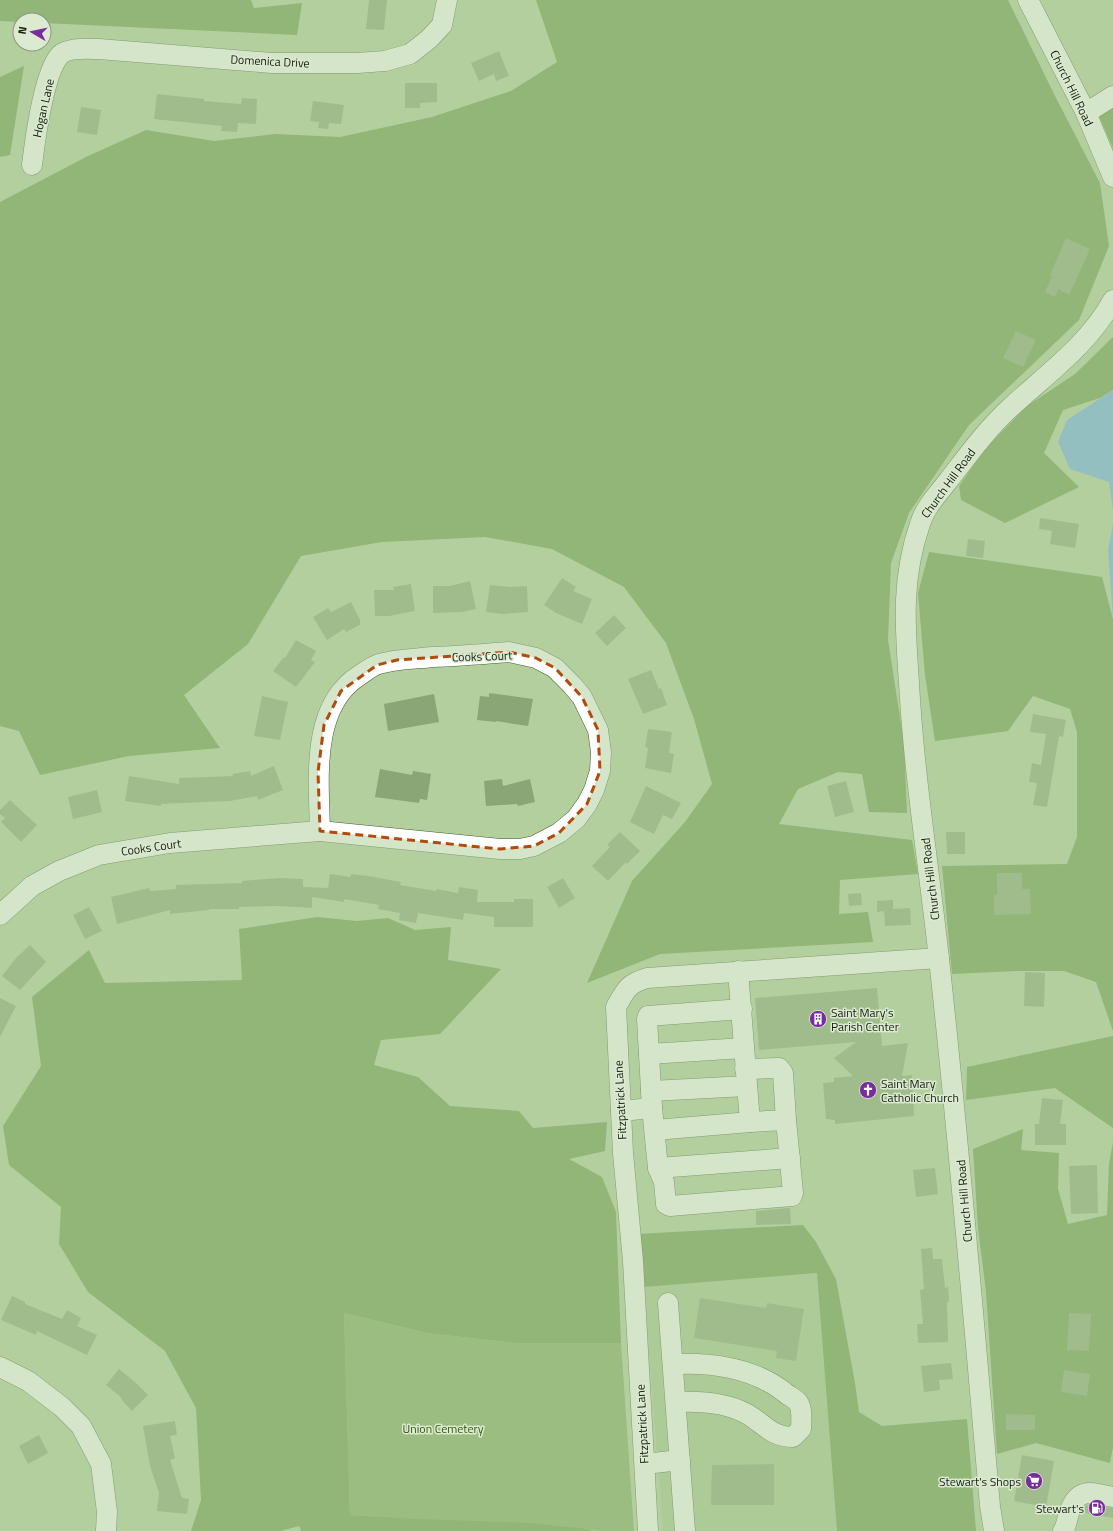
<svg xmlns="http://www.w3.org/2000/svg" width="1113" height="1531" viewBox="0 0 1113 1531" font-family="'Titillium Web',sans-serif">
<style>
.built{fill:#a6c68f}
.green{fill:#80a661}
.forest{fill:#6c944a}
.water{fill:#70aaea}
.building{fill:#8aa576}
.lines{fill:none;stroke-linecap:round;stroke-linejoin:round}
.minor-casing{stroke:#455d32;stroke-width:21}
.minor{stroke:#fff;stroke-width:20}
.marked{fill:none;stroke:#b34a0c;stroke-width:3;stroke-dasharray:8 5;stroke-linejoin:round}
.labels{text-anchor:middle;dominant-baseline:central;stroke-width:3;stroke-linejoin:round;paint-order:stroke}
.street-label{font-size:12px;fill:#131d0b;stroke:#dcead2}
.poi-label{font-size:12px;fill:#131d0b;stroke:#dcead2;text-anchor:start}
.park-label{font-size:12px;fill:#325702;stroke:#dcead2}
</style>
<rect width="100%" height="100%" fill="#b3cf9e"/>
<!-- built -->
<polygon class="built" points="817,1273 837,1531 663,1531 644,1287"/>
<!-- green -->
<polygon class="green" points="344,1313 427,1333 514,1343 621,1343 634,1531 602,1531 350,1515"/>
<!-- forest -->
<g class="forest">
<polygon points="0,0 251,0 254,8 302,3 297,35 44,23 44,20 20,20 20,22 0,21"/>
<polygon points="536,0 1008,0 1054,94 1100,183 1109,246 1079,320 969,425 909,513 891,563 888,640 904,743 907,813 869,812 862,774 838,772 798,789 779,824 912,840 918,874 840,880 839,914 868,912 873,942 660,954 587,983 632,881 685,822 712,784 694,719 666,643 624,587 552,549 485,537 382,542 301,556 248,644 184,695 220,748 129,756 40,775 19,731 0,726 0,202 88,156 146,130 214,141 275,134 340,137 432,117 511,91 557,62"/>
<polygon points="24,66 10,155 0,157 0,77"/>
<polygon points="1113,104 1113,148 1098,114"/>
<polygon points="1113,337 1113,390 1100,398 1063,410 1044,453 1079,487 1005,523 961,500 959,486 985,449 1027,406 1075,374"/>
<polygon points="929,552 1102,577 1113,619 1113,1031 1096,982 1064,971 1016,971 952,974 942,866 1067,864 1077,837 1077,732 1070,709 1033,696 1008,731 935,741 925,675 918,593"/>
<polygon points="317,917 357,921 388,918 415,930 451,927 448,960 501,969 440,1034 381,1040 374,1065 418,1077 450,1106 519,1111 533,1128 607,1122 605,1151 569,1159 602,1177 616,1212 621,1343 514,1343 427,1333 344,1313 350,1515 418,1519 531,1523 586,1529 592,1531 301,1531 299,1526 281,1531 191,1531 201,1500 196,1408 165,1351 88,1292 59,1244 61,1207 9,1165 3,1126 41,1066 32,997 89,950 105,983 242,980 239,929"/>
<polygon points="1113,1036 1113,1128 1055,1088 966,1100 967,1067"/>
<polygon points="1023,1129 1021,1150 1059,1153 1058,1189 1068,1224 1107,1215 1109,1164 1113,1142 1113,1447 1110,1463 1036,1443 997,1454 986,1292 978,1228 973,1149"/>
<polygon points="803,1225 816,1242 836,1279 855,1383 859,1412 882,1426 967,1419 976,1531 837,1531 817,1273 644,1287 637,1234"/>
</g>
<!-- water -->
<g class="water">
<polygon points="1113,390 1113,510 1109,482 1070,469 1058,442 1067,420"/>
<polygon points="1113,524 1113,619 1108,550"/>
</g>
<!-- building -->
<g class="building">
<polygon points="369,0 387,0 384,30 366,29"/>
<polygon points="499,51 509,76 496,81 494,74 479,81 471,63"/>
<polygon points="405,83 437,83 437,102 420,103 420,108 405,108"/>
<polygon points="157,94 204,99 204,101 241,104 242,98 257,99 256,124 238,123 237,132 221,131 222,126 154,119"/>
<polygon points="313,101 344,105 341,124 329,123 328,129 318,128 319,122 310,121"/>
<polygon points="81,107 101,110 97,135 77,132"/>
<polygon points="1066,238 1090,249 1069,295 1058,289 1055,297 1045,292 1052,276 1050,275"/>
<polygon points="1016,331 1036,340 1023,367 1003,358"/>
<polygon points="1040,518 1079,524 1075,548 1050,544 1052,531 1039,529"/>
<polygon points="968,539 985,541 983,558 966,556"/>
<polygon points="562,578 576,587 573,591 592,599 582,624 556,613 544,605"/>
<polygon points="470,581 476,609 462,612 433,613 433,586 450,586"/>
<polygon points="411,584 415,611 389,616 375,616 374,590 394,590 393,587"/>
<polygon points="490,585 510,587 527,586 528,612 502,614 486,612"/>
<polygon points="351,602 360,620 360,625 346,632 344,629 327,640 313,617 328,608 331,612"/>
<polygon points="614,615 626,628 607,646 595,633"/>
<polygon points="296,640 316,651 311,660 315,662 296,687 273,671 284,657 285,658"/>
<polygon points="651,670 659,689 661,688 667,705 643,714 628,679"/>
<polygon points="489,693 533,699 528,726 496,721 496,722 477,720 480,696 489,697"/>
<polygon points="434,694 439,722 388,731 384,704"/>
<polygon points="262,696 288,702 280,740 254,736"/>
<polygon points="1033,714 1066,720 1063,737 1059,736 1047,807 1033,805 1037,783 1029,782 1032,763 1041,765 1046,734 1030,732"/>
<polygon points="648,729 672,732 669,753 674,754 671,773 645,768 648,748 645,747"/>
<polygon points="274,766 283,790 258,800 257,796 230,801 161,804 161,806 125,801 129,776 179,784 179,778 233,776 232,774 250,771 251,776"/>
<polygon points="380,769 412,775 413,771 431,774 427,800 420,799 419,803 375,797"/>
<polygon points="502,779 503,786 530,779 535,802 518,806 517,804 486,806 484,781"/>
<polygon points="846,781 854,812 835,817 827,786"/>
<polygon points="646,786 681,803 672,819 663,815 654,834 630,822"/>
<polygon points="97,790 102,812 73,819 68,797"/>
<polygon points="10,800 37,825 21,842 1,822 5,818 0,814 0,810"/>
<polygon points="620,832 640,851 627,864 626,862 608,881 592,866 610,847 607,845"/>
<polygon points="946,832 965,832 965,854 947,854"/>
<polygon points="997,873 1022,873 1022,889 1030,889 1031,914 994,915 994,895 997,895"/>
<polygon points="330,874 350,877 351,874 368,876 401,882 400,885 436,891 437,889 458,893 459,887 478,890 477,902 514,902 514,899 533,899 533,927 494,927 494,917 464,913 463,920 418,913 416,923 399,920 400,913 378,909 379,905 344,899 344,902 312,897 312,908 278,906 239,907 239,909 209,909 209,910 170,914 170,910 117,924 111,897 149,888 150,891 176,889 176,885 242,883 242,881 279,878 303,879 303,887 328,888"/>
<polygon points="563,878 575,898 559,908 547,887"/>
<polygon points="861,893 862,905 849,906 848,894"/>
<polygon points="893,900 893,909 910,908 911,925 885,926 884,911 877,912 877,901"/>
<polygon points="89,907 102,931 85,939 73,915"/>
<polygon points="30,945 46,962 20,990 2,976 16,958"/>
<polygon points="1025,972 1045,973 1044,1007 1024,1006"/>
<polygon points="877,988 882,1046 908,1043 902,1076 912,1075 914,1116 835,1124 835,1120 826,1119 823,1083 834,1082 834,1078 853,1076 834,1058 856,1042 759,1050 755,998"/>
<polygon points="0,998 16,1006 0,1037"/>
<polygon points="1042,1098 1063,1100 1060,1124 1066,1124 1066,1145 1035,1145 1035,1124 1039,1124"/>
<polygon points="1097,1165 1098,1213 1071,1214 1069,1166"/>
<polygon points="935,1168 938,1194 916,1197 913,1170"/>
<polygon points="788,1208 790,1208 791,1224 756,1225 756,1211"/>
<polygon points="932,1248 933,1259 942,1259 945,1288 948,1287 949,1302 947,1302 948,1342 918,1343 917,1324 923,1324 920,1290 924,1289 921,1249"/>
<polygon points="12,1296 25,1302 25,1304 62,1319 67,1310 81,1318 77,1326 97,1335 87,1355 37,1331 36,1335 1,1320"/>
<polygon points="700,1298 766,1308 767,1303 804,1309 796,1361 776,1358 777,1351 694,1338"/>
<polygon points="1069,1313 1091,1314 1089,1351 1067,1350"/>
<polygon points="949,1363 951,1363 953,1379 939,1380 940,1390 924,1392 921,1366"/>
<polygon points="119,1369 135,1382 148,1395 132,1411 121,1399 122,1398 106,1385"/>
<polygon points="1064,1370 1090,1374 1087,1396 1061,1392"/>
<polygon points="1006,1414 1035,1415 1035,1430 1006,1430"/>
<polygon points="175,1421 177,1435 170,1436 175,1458 170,1460 182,1498 189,1499 187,1514 157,1511 159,1493 150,1466 143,1426"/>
<polygon points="39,1435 48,1453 28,1464 19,1446"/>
<polygon points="1022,1455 1054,1461 1046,1507 1014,1501"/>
<polygon points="774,1464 774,1505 711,1505 712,1465"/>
<polygon points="1088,1505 1113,1508 1113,1518 1082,1512 1085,1506"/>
</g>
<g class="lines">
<defs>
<g id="minor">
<polyline points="1028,0 1086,113 1113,177"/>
<polyline points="1086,113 1113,96"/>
<path d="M32 165C35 140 44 72 60 55 68 47 88 49 99 49L272 63H357L385 61 410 54 429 39 442 25 447 0"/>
<path d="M509 652 536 658 555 668 572 685 582 697 598 730 601 752 600 771 594 790 587 804 576 819 559 833 534 846 520 849H500L320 831C319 780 310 706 360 675 366 671 372 666 379 664 396 659 415 659 433 657 458 656 483 654 509 652Z"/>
<polyline points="0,915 32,886 59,871 99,855 170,843 320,831"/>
<polyline points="649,1054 744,1048"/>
<polyline points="745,1069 779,1068 783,1073 786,1120 750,1122"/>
<polyline points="651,1091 747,1086"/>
<polyline points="652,1108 658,1168 664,1182 666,1204 670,1206 792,1196 793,1193 786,1120"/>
<polyline points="621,1111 652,1108 647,1019 648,1016 742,1009"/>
<polyline points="655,1130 750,1122 738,971"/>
<polyline points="658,1168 790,1158"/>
<polyline points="668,1303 685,1531"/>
<path d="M673 1364C712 1362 751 1367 783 1391 787 1395 794 1398 798 1402 803 1410 801 1421 801 1429L793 1437C770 1437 763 1422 745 1413 725 1402 697 1401 676 1402"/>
<polyline points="0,1367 28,1381 62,1407 81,1426 101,1464 107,1512 106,1531"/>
<polyline points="645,1464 680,1460"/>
<path d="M648 1531 633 1261 623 1153 616 1007C626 990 627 984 647 978L939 958"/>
<path d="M994 1531 990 1506C974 1324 959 1141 939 959 929 867 914 776 909 683 905 626 901 579 920 524 925 507 938 494 948 481 969 454 986 430 1011 407 1047 374 1089 344 1113 300"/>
<path d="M1063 1531C1067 1525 1067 1519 1069 1513 1078 1486 1091 1493 1113 1497"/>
</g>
</defs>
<!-- minor casing -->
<use href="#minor" class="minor-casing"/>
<!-- minor -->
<use href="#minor" class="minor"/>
</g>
<!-- marked area -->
<path d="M0 0H1113V1531H0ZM509 652 536 658 555 668 582 697 598 730 600 771 587 804 559 833 534 846 500 849 320 831 318 772 324 725 341 691 377 665 397 660Z" fill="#b3cf9e" fill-opacity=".55" fill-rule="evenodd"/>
<path class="marked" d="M509 652 536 658 555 668 582 697 598 730 600 771 587 804 559 833 534 846 500 849 320 831 318 772 324 725 341 691 377 665 397 660Z"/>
<!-- icons -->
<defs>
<symbol id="building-disc" viewBox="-11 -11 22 22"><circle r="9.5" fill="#792c9e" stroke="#dcead2"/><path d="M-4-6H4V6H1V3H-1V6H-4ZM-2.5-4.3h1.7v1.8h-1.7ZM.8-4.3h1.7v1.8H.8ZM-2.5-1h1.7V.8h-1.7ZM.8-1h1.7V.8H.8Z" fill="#fff"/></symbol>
<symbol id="church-disc" viewBox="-11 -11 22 22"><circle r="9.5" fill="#792c9e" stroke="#dcead2"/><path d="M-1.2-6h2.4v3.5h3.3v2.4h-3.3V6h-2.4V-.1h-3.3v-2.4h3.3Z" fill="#fff"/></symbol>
<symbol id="supermarket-disc" viewBox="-11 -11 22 22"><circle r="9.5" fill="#792c9e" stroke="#dcead2"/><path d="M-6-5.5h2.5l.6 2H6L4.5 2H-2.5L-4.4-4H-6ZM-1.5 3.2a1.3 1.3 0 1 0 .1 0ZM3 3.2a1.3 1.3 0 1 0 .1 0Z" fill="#fff"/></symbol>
<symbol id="fuel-disc" viewBox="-11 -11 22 22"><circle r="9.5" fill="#792c9e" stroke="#dcead2"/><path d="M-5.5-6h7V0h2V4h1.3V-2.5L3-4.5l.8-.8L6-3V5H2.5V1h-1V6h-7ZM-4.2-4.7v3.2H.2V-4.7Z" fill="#fff"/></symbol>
</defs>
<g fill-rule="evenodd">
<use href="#building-disc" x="808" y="1009" width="20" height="20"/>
<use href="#church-disc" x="858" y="1080" width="20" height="20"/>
<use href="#supermarket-disc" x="1024" y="1471" width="20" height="20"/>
<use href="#fuel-disc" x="1087" y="1498" width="20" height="20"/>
</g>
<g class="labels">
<!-- street labels -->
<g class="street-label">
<text transform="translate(270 61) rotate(3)">Domenica Drive</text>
<text transform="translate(1072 88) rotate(64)">Church Hill Road</text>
<text transform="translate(43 108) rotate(-77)">Hogan Lane</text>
<text transform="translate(948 483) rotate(-54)">Church Hill Road</text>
<text transform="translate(482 656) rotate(-2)">Cooks Court</text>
<text transform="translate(151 847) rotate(-8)">Cooks Court</text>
<text transform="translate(930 879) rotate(-97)">Church Hill Road</text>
<text transform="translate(620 1100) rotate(-93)">Fitzpatrick Lane</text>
<text transform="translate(964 1201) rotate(-95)">Church Hill Road</text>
<text transform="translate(642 1424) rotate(-93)">Fitzpatrick Lane</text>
</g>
<!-- poi labels -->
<g class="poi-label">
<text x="831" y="1012">Saint Mary's<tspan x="831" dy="14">Parish Center</tspan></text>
<text x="881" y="1083">Saint Mary<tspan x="881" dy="14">Catholic Church</tspan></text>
<text x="1021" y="1481" text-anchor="end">Stewart's Shops</text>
<text x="1084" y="1508" text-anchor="end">Stewart's</text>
</g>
<!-- park labels -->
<g class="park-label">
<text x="443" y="1428">Union Cemetery</text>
</g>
</g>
<!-- north arrow -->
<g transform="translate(32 32) rotate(279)"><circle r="19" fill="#dcead2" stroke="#8c9882"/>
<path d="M0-3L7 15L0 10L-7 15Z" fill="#792c9e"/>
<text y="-6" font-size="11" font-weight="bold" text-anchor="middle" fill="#131d0b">N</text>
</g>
</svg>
